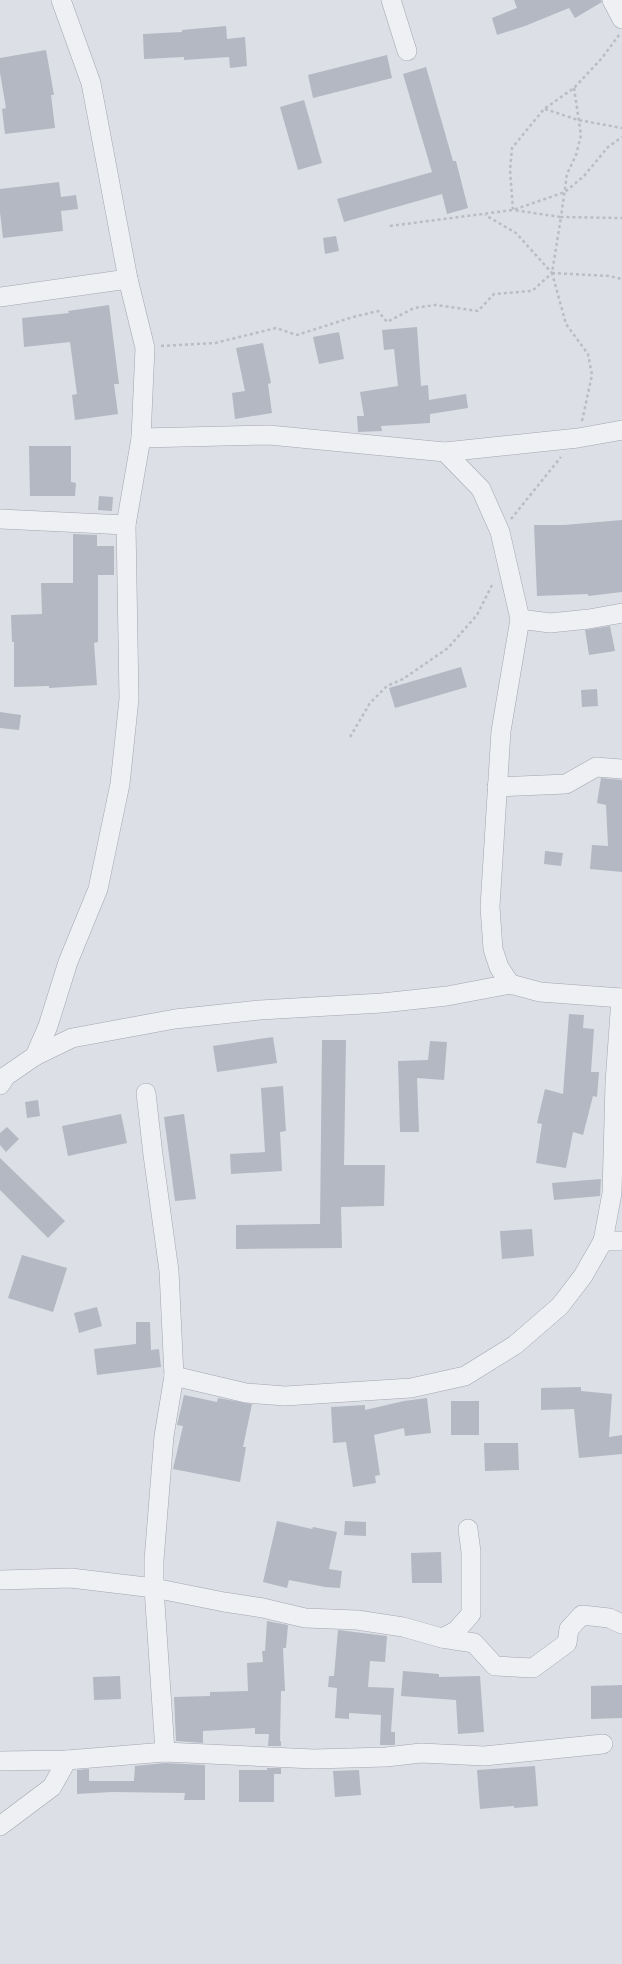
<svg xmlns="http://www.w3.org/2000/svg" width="622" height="1964" viewBox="0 0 622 1964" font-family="Arial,sans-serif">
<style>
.building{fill:#b3b8c2}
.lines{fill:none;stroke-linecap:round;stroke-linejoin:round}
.minor-casing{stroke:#a2a6af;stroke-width:20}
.path{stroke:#babdc4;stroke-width:2.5;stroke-dasharray:3 3;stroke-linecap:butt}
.minor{stroke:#eef0f4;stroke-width:19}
</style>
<rect width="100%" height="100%" fill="#dcdfe6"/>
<!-- building -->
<g class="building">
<polygon points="514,0 601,0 602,2 575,18 569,8 525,26 497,35 492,18 517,8"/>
<polygon points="226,26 227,39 245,37 247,66 230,68 229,57 184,60 184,57 144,59 143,34 182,32 182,30"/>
<polygon points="46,50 54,95 51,95 55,128 5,134 2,109 6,108 0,73 0,58"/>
<polygon points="387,55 392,78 313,98 308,75"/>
<polygon points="426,67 453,161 456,161 468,208 447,214 442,194 344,222 337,199 432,172 403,74"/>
<polygon points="304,100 322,163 298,170 280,107"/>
<polygon points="59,182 61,197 76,195 78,209 61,211 63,231 3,238 0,212 0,189"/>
<polygon points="336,236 339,251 325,254 323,238"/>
<polygon points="109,305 119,384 114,384 118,414 75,420 72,395 77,394 70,342 24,347 22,318 69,313 68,311"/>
<polygon points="417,327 421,386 428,385 429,400 466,394 468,408 430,414 430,423 381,426 382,431 358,432 357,416 364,416 360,392 398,386 394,349 384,350 382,330"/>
<polygon points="339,332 344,359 319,364 313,337"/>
<polygon points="263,343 271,383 268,384 272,413 235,419 232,393 245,391 236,348"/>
<polygon points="29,446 71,446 71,482 76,483 75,496 30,496"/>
<polygon points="99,496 113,497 112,511 98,510"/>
<polygon points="622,520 622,592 588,596 588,594 537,596 534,525 564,525"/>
<polygon points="73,534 97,535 97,546 114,546 114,575 98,575 98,642 94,643 97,685 49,688 49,686 14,687 14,642 12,642 11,615 42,614 41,583 73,583"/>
<polygon points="610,626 615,651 589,655 585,630"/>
<polygon points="461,667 467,687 395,708 389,688"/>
<polygon points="597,689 598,706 582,707 581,690"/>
<polygon points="0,712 21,715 19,730 0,728"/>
<polygon points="601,778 622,780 622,872 590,869 592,845 608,846 606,805 597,803"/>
<polygon points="545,851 563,853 561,866 544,864"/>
<polygon points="569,1014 584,1015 583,1028 594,1029 591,1072 599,1072 597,1097 593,1096 583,1135 573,1132 566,1168 536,1163 542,1124 537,1123 545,1089 563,1094"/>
<polygon points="273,1037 277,1063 217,1072 213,1046"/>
<polygon points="322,1040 346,1040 344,1165 385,1165 384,1206 341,1207 342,1248 236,1249 236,1225 320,1224"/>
<polygon points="430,1041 447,1042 444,1080 417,1078 419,1132 400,1132 398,1061 428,1060"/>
<polygon points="283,1086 286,1131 280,1132 282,1171 231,1174 230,1154 265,1152 261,1088"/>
<polygon points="38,1100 40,1116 27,1118 25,1102"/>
<polygon points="121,1114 127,1143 68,1156 62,1126"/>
<polygon points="184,1114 196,1199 175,1201 164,1117"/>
<polygon points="7,1127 19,1139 6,1152 0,1145 0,1133"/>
<polygon points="0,1158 65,1221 48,1238 0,1190"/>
<polygon points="601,1179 600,1196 554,1200 552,1183"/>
<polygon points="532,1229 534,1256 502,1259 500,1231"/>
<polygon points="22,1255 67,1268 53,1312 8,1298"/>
<polygon points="97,1307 102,1326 79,1333 74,1313"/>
<polygon points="136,1322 150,1322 151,1350 159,1349 161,1367 97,1375 94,1349 136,1344"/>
<polygon points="581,1387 581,1391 612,1394 609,1437 622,1435 622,1454 579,1458 574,1409 541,1410 541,1388"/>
<polygon points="184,1395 217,1402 218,1398 252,1404 243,1447 246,1447 240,1482 173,1469 183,1426 177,1425"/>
<polygon points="427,1398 431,1433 405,1436 404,1428 374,1435 380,1475 375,1476 376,1483 353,1487 346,1442 333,1443 331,1407 365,1405 365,1410 404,1401"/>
<rect x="451" y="1401" width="28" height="34"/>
<polygon points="484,1443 518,1443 519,1470 485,1471"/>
<polygon points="277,1521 312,1529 313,1527 337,1532 329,1569 342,1571 340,1588 325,1587 289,1580 287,1588 263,1582"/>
<polygon points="345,1521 366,1522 366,1536 344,1535"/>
<polygon points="441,1552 442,1583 412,1583 411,1553"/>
<polygon points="267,1621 288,1625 286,1648 283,1648 285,1691 281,1691 280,1741 281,1741 281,1746 268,1746 269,1734 255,1734 255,1728 203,1731 203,1743 176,1741 174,1697 210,1696 210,1692 248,1691 247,1663 263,1662 262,1651 265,1651"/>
<polygon points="338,1630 387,1636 385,1662 370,1661 368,1687 394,1688 391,1732 395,1732 395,1745 380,1745 381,1715 349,1713 349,1719 335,1718 337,1688 328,1687 329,1676 334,1676"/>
<polygon points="403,1671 439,1674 439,1677 480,1676 484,1732 458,1734 456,1700 401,1696"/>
<polygon points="120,1676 121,1699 94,1700 93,1677"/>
<polygon points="622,1685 622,1718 591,1719 591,1686"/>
<polygon points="165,1763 205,1765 205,1800 184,1800 185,1793 112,1792 77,1794 77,1770 89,1769 89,1781 134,1781 135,1766"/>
<polygon points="535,1766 538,1806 514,1808 514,1806 480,1809 477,1770"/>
<polygon points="267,1768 281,1768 281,1774 274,1774 274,1802 239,1802 239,1770 267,1770"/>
<polygon points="359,1770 361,1795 335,1797 333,1771"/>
</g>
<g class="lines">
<defs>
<g id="minor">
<polyline points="391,0 407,51"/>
<polyline points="612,0 622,19"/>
<polyline points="0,297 128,279"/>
<polyline points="141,438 269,435 445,452 481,489 500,532 520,619 501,731 490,907 493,949 499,967 510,984"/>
<polyline points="445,452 578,438 622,430"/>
<polyline points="0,519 126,525"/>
<polyline points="520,619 550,623 589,619 622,613"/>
<polyline points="497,787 566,784 596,767 622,769"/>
<polyline points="35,1056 72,1038 175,1019 260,1010 382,1003 447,996 510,984 540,992 622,998"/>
<polyline points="0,1085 6,1076 35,1056 48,1026 68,962 98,889 120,784 129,699 126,525 141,438 145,348 128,279 91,83 61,0"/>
<polyline points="146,1093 153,1155 169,1271 174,1376 164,1436 154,1560 154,1588 165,1752"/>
<polyline points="603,1241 622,1241"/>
<polyline points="174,1376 246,1393 285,1396 411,1388 465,1376 515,1345 560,1306 583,1276 603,1241 612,1193 615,1083 621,998"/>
<polyline points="0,1580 71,1578 154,1588 224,1602 263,1608 305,1618 357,1620 403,1627 442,1638 474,1643 495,1666 533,1668 567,1643 569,1629 582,1615 609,1618 622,1624"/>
<polyline points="442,1638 456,1631 471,1614 471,1552 468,1529"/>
<polyline points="0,1761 67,1760 165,1752 314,1759 386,1757 421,1753 484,1756 603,1744"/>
<polyline points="0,1826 52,1787 67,1760"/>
</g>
</defs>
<!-- minor casing -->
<use href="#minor" class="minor-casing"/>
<!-- path -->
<g class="path">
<polyline points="574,88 581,135 576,155 567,174 561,217 622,218"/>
<polyline points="545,109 578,120 622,128"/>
<polyline points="390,226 513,210 565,192 584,176 608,147 622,137"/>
<polyline points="552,273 609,276 622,279"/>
<polyline points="161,346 215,343 276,328 297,335 353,317 378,311 387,322 414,308 436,305 478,311 494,294 532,291 552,273 516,233 485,215"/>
<polyline points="582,421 592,375 588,354 566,324 552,273 561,217 513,210 510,170 512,148 544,109 574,88 602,58 619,35"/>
<polyline points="511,519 561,457"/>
<polyline points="350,737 370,703 387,686 403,679 448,648 477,615 493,583"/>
</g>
<!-- minor -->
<use href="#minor" class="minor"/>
</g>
</svg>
